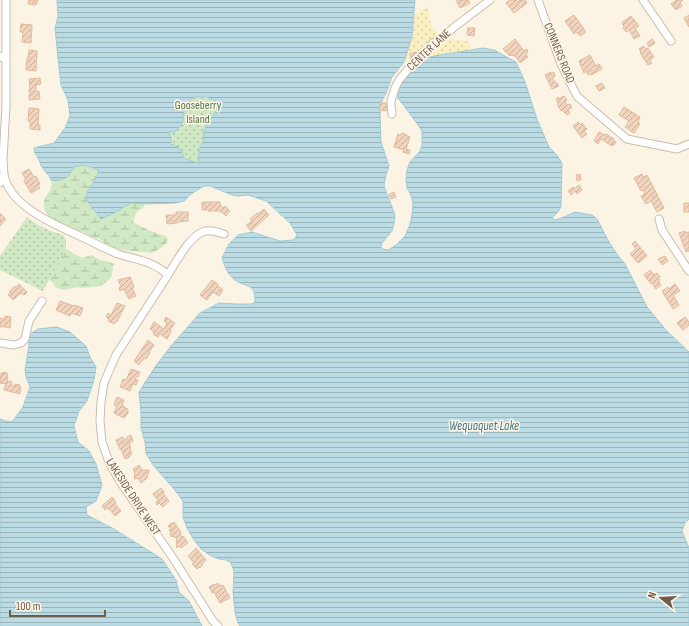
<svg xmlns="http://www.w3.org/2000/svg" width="689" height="626" viewBox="0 0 689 626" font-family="'Sofia Sans Condensed',sans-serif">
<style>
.wetland{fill:url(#wetland-marsh)}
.sand{fill:url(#sand-dots)}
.park{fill:url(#park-dots)}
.water{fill:url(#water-rules);stroke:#a1cbd5;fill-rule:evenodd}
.building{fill:url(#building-hatch);stroke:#e2bb9f}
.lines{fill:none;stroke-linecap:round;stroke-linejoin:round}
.street-casing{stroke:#cdbcac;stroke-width:9}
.street{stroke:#fff;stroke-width:7}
.labels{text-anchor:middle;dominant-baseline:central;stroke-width:3;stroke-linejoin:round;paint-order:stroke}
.street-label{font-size:12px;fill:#735b4b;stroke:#fef8eb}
.park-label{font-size:12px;fill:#517843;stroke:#fef8eb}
.water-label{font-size:13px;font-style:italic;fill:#467985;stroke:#fef8eb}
</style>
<defs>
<pattern id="wetland-marsh" width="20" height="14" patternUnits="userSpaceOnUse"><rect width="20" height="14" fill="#d1e8c4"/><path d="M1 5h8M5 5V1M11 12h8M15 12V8" fill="none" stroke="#aebfa1"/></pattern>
<pattern id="sand-dots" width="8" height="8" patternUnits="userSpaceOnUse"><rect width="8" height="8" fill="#f9efc1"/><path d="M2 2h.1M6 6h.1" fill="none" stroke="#d9cfa7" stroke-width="1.8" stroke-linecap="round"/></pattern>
<pattern id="park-dots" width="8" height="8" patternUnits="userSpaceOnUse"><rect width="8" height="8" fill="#d1e8c4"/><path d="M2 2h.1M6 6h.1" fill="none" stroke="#aebfa1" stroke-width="1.8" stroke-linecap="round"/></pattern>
<pattern id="water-rules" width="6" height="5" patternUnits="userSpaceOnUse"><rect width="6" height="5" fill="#bbdce4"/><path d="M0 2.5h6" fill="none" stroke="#9cb5bb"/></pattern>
<pattern id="building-hatch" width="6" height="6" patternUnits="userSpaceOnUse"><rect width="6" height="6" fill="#f0d4be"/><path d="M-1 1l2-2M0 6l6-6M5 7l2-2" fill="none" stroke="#c7af9c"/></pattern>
</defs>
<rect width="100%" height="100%" fill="#fbf4e5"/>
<!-- wetland -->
<g class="wetland">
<path d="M80 165 89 167 99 170 96 179 90 187 93 208 96 213 111 214 131 203 144 204V207L136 213 133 222C141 227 157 234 166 236L168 240C165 247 158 249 153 253L122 250 110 246 99 239 90 236 83 232H79L69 227H67C55 221 36 212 47 195 50 190 53 186 51 180H58L70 174 72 169 75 166Z"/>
<polygon points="54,242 78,256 82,258 92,255 100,260 111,262 114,264 111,278 101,286 82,288 77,287 65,290 60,289 55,287 52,282 33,270"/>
</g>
<!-- sand -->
<polygon class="sand" points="428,6 431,27 446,39 469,41 470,51 434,56 404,62 412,37 414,15"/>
<!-- park -->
<g class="park">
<path d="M194 97H206L216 101 218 106C215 116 208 120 205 129 203 133 204 137 202 141 202 145 200 147 199 151 199 156 200 159 197 163L183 158 179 148 171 144 168 132H175L183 120 184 109 187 102Z"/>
<path d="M27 217C38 226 50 231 63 235L66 241V248L43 291 0 270V256Z"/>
</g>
<!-- water -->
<g class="water">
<path d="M57 0H415L412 37 404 62 392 77 386 93 381 103 380 114 381 142 389 166 386 175 384 186 395 215 394 224 392 231 382 243 381 247 382 249 388 250 396 245 405 236 410 224 412 215 413 203 410 193 407 188 406 179 407 170 410 162 420 151 422 146V131L416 122 398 98 397 92 401 82 419 60 434 56 483 48 494 50 516 62 525 82 537 119 549 147 556 154 562 163 561 207 558 212 552 218 555 220 564 217 575 212 592 215 597 219 609 242 619 257 625 264 647 307 666 330 689 352V519L685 523 682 531 689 548V626H240L238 623 235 613 233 592 234 571 231 563 226 560 219 559 211 556 201 549 194 540 187 528 183 517V501L174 489 153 465 146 453 145 442 141 428V413L139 392 155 367 171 346 200 313 219 303 236 304H252L255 302C255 282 248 289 235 280 227 274 225 267 222 258L229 244 238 235 252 232 280 241 293 240 295 238 297 235 290 223 266 201 248 195 237 196 232 195 210 186H204L191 194 184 201 176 203 144 204 131 203 116 212 101 219 86 199C87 188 90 189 95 180 97 177 98 173 99 170 93 168 84 164 77 166 72 167 72 171 69 175 64 180 58 180 51 180 49 174 45 172 42 167 40 165 40 162 39 160 37 155 34 154 34 148L54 143 65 128 70 116 68 100 61 85 58 58 55 28 58 17ZM194 97H206L216 101 218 106C215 116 208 120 205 129 203 133 204 137 203 141 202 145 200 147 199 150 199 155 200 159 197 163L184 158C181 148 180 148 171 144V137L168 132H175C178 128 182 125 183 121 185 108 182 105 194 97Z"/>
<polygon points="57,327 70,332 86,346 90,357 96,367 94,380 87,401 79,411 74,426 78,442 89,451 96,464 102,485 96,501 86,507 87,515 114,529 162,559 176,580 179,592 189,601 202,626 0,626 0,419 6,421 12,422 23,407 30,387 26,377 25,370 29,345 28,338 30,334 38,329"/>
</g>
<!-- building -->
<g class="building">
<polygon points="29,0 38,0 36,5 28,4"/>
<polygon points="456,0 468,0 470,3 460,8"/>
<polygon points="510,0 516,0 518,2 520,0 525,0 527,3 514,13 506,3"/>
<polygon points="676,0 683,0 680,3 682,6 676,10 671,4"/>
<polygon points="574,15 586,32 580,36 577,32 574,34 565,21"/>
<polygon points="689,15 689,27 684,18"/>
<polygon points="631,16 639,26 635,28 640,36 634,39 629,30 626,32 623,28 624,27 622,22"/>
<polygon points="21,24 32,25 31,43 22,42 23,32 20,32"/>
<polygon points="468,28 475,28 474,36 467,35"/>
<polygon points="515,39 524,51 527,49 528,52 526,54 528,57 520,63 515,56 511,55 510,56 503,49"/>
<polygon points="652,39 655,43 649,47 647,43"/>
<polygon points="644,46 646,49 648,48 654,57 650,60 652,63 648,65 640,53 641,52 639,49"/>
<polygon points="29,50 37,51 36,71 26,70 27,58 28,58"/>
<polygon points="416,52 418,58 412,60 410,54"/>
<polygon points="590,55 596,66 599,64 602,69 591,75 590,73 588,75 586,71 584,73 579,61"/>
<polygon points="551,72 551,74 554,72 555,76 552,78 556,83 557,83 559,86 552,89 545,75"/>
<polygon points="40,78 41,84 36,85 36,92 39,91 40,99 29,100 29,94 30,94 30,92 29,92 29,90 30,89 29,79"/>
<polygon points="602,83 605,88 599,91 596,86"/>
<polygon points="564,96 567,100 565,102 568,105 570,104 572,107 568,110 570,113 567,115 562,110 561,111 557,104 558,103 556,99 558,97 559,99"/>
<polygon points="380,103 387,103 386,111 379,110"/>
<polygon points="624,107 640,117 638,122 640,124 634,133 625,127 629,121 619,115"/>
<polygon points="29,108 39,109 38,125 40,125 40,130 30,129 30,121 28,121"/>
<polygon points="578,122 581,125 582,123 587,129 584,131 587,134 582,138 573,126"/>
<polygon points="599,132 605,135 606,134 614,139 613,140 616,142 614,145 613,144 612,146 601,139 598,144 594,141"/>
<polygon points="402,133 407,135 407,136 410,137 406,149 410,150 409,154 403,152 404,150 394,147 398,134 401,135"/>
<polygon points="29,169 34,177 36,176 40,184 38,185 40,188 31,193 24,181 26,180 22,173"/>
<polygon points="580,174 581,180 577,181 576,175"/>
<polygon points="642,174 643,177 647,175 664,208 657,212 651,201 646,204 641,196 645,194 643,190 641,191 634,178"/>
<polygon points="579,185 582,190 577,194 575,191 571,195 568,191 573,187 574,189"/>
<polygon points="394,192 396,197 391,199 389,194"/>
<polygon points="202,202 220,202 220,205 224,208 225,206 230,211 226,216 220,211 208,211 209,210 202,210"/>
<rect x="684" y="203" width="5" height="9"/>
<polygon points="264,209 269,215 251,231 246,225 252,221 250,219 257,213 258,214"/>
<polygon points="176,212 188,212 188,221 177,222 177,223 167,224 166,215 176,215"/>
<polygon points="0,213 6,219 0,226"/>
<polygon points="685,231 686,233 689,232 689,251 686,252 679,233"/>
<polygon points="635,241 647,256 638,263 630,254 636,249 632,244"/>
<polygon points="665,256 668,261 662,265 658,259"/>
<polygon points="650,270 654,275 657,273 660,277 658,278 660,280 658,281 661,285 656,289 652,283 651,284 644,275"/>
<polygon points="130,277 134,287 132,288 136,296 129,299 124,289 120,291 119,288 121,287 118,280"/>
<polygon points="212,280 218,284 217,285 223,290 219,296 213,292 207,300 200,295"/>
<polygon points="19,284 27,292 24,295 21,293 13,300 8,295 11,293 9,292 15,286 16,287"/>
<polygon points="675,284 680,291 673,295 679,305 673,309 662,291 668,287 669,289"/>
<polygon points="60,301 74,306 74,305 83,308 80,316 71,313 70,316 56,310"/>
<polygon points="117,303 125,306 117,322 116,321 114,324 108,321 109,319 106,317 108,313 111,315"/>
<polygon points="5,316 11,317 10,328 0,326 0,328 0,318 5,319"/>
<polygon points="166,317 175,323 170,330 171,331 167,339 160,334 158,337 153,334 154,332 150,329 154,322 164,329 167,323 164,321"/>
<polygon points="685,317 689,322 689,325 683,330 677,323"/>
<polygon points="148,340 154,345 149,352 150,353 146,359 144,358 139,365 134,361"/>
<polygon points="131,369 140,372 138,377 137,376 135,379 138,380 136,385 133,384 130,391 120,387 123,379 126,380"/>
<polygon points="3,372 7,373 7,374 8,375 7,381 12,382 11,385 15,386 15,384 20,385 19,387 21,387 20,394 4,390 6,384 0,383 1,373 3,374"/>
<polygon points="117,397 124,400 122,406 124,406 123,407 128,409 128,413 124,418 114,413 117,406 114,405"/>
<polygon points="131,435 133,441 129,443 131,448 130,449 132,454 129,456 130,457 125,459 121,449 120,449 116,440 123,437 124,440 127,439 127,437"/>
<polygon points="139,465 142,470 149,470 147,478 141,483 138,478 134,479 135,473 133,469"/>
<polygon points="161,488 164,492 163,493 169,501 163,507 159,503 157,505 156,503 158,500 153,494"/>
<polygon points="112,497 116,502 115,504 121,511 115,516 108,508 105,510 102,506"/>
<polygon points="174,522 181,532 180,534 182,537 183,536 188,543 181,548 179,546 177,548 176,545 177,544 176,541 177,540 176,537 175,538 173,536 172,537 170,534 171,533 169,530 171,529 168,526"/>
<polygon points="196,548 206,560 202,564 203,565 200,568 199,567 197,569 192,564 194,563 188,556"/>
<polygon points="218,583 220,586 223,585 230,598 220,603 214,592 212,593 209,587 214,584 215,585"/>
</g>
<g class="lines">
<defs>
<g id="street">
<polyline points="6,0 6,60"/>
<polyline points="538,0 561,64 577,96 579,98 627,139 677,149 689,144"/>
<polyline points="643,0 671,41"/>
<polyline points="0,56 6,60 6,105 3,160 4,175 0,183"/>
<polyline points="392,114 391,105 391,101 395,88 399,80 410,67 425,54 431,45 448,33 453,28 490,0"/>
<path d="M4 175C10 207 56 225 82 237 94 243 106 249 118 254 137 260 153 261 168 275L116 355 109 371 104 383 101 402 100 421 102 442 109 462 121 483 173 558 213 621 218 626"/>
<polyline points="659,219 662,230 689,271"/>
<path d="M168 275C176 262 190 235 205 231 211 230 218 232 224 234"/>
<polyline points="0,343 14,345 21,343 25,339 29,321 42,301"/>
</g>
</defs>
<!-- street casing -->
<use href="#street" class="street-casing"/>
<!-- street -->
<use href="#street" class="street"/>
</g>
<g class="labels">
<!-- street labels -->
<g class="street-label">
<text transform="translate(429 50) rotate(-43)">CENTER LANE</text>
<text transform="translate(559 53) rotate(68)">CONNERS ROAD</text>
<text transform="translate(133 497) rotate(57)">LAKESIDE DRIVE WEST</text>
</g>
<!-- park labels -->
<g class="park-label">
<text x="198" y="105">Gooseberry<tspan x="198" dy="14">Island</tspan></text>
</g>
<!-- water labels -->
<g class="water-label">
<text x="484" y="426">Wequaquet Lake</text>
</g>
</g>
<!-- north arrow -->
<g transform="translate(661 598) rotate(288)" stroke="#fef8eb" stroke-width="3" paint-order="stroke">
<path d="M0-3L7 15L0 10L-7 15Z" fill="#735b4b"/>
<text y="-6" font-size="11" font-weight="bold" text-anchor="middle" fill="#735b4b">N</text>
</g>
<!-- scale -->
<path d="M10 610v6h95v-6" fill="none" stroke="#735b4b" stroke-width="2"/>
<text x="16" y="610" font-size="12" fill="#735b4b" stroke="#fef8eb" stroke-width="3" paint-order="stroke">100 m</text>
</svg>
